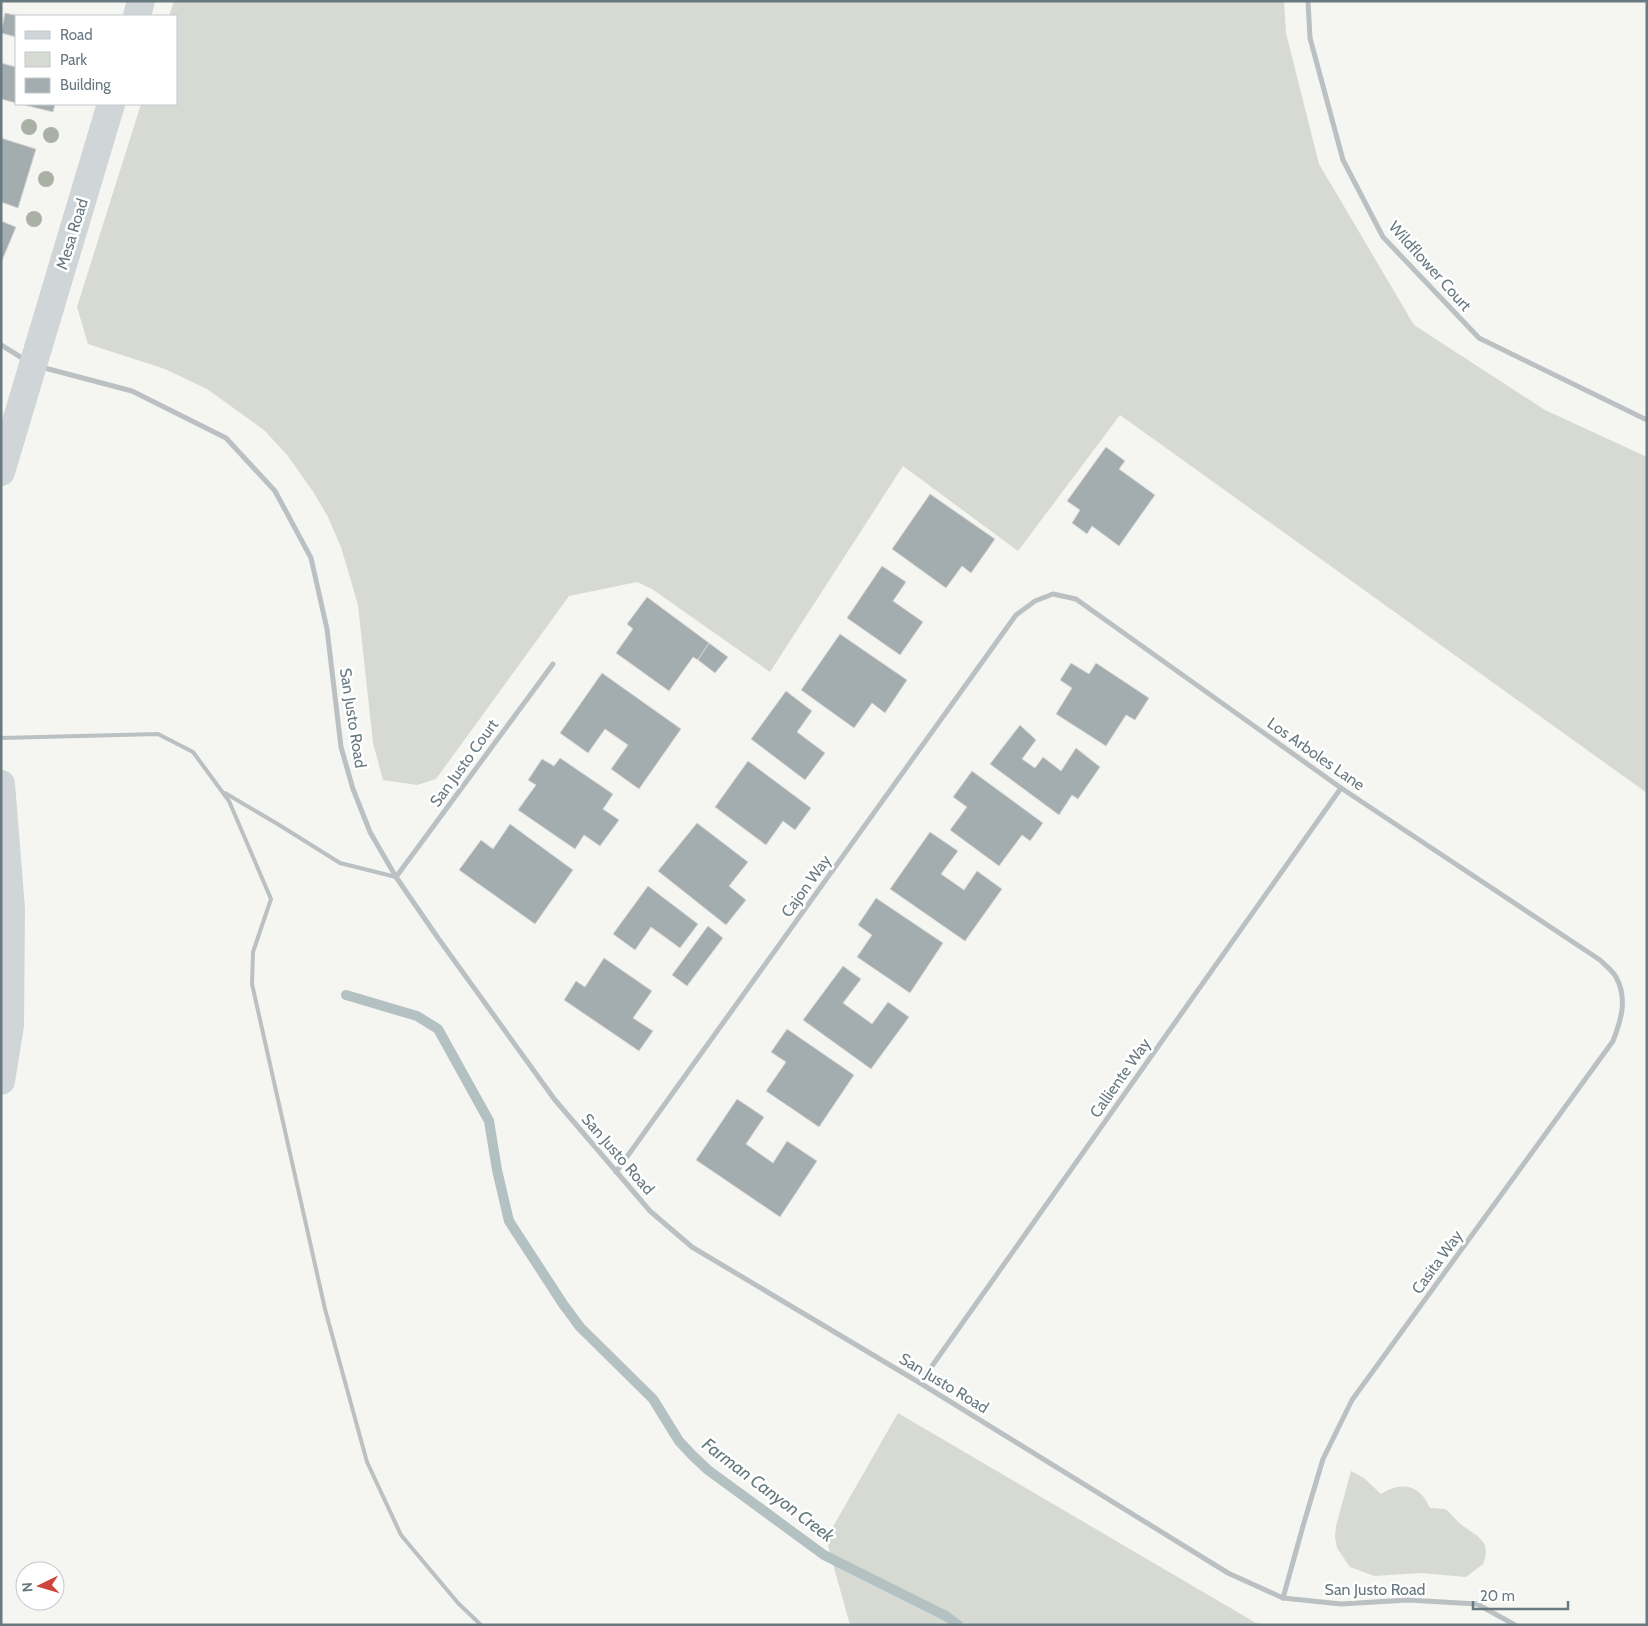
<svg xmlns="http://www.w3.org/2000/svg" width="1648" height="1626" viewBox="0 0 1648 1626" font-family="Cabin,sans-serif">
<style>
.green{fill:#d6dad2}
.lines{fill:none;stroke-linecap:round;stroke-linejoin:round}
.stream{stroke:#b4c1c2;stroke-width:10}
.building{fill:#a3acaf;stroke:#d7d6d5}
.lane{stroke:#bbc0c2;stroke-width:4}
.street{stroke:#bbc0c2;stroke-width:5}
.secondary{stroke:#d0d5d7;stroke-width:28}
.tree{fill:#aab0a5}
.labels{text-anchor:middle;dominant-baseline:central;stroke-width:5;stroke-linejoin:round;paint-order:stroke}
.street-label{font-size:16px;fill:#687980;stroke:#fff}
.water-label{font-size:18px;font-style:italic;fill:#647a7c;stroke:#fff}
</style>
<rect width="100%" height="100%" fill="#f5f5f2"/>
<!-- green -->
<g class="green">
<polygon points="174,1 1284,1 1286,33 1319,164 1414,325 1545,410 1647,457 1647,793 1120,415 1018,551 903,466 770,672 652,589 637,582 569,596 436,779 417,785 383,780 373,743 358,605 341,547 328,517 314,493 288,456 264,430 207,389 165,369 88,344 77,307 141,104 176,104 176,16 169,16"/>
<polygon points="898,1413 1256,1623 1265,1625 850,1625 826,1539"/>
<path d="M1351 1471 1364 1478 1381 1494C1401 1481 1420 1484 1430 1508L1445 1509C1452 1514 1456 1521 1463 1526 1478 1537 1492 1541 1483 1564L1466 1577 1421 1573 1374 1576 1350 1567 1337 1548 1335 1537 1336 1526Z"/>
</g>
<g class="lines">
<!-- stream -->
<polyline class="stream" points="346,995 417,1016 438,1029 489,1121 497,1170 509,1221 563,1304 580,1327 653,1399 679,1441 692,1455 708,1470 824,1555 946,1616 958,1625"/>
</g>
<!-- building -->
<g class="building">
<polygon points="5,13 20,16 16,16 16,37 1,33"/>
<polygon points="1,63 16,67 16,103 1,99"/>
<polygon points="20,104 55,104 53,112"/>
<polygon points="1,138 36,149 18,208 1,202"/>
<polygon points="1,221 16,227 1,263"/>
<polygon points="1106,447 1125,461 1119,469 1155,495 1119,546 1092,526 1087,534 1072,523 1080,510 1067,501"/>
<polygon points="930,494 995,539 971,573 962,566 946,588 892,549"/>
<polygon points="882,566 906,582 893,601 923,622 900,655 847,618"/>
<polygon points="647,597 709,643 698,660 693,657 669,691 616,653 633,629 627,624"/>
<polygon points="840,634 907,680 885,713 872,703 854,728 801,690"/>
<polygon points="709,643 728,657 715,673 698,660"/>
<polygon points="1071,663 1089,674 1096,663 1149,698 1135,720 1126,715 1106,746 1056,714 1072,688 1060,680"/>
<polygon points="602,673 681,729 639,789 611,769 628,745 605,729 588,753 560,733"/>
<polygon points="786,691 812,711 797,732 825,753 805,780 751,739"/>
<polygon points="1020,725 1036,740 1022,759 1035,768 1043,757 1061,771 1076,748 1100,767 1078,799 1072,795 1059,815 990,764"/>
<polygon points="560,758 613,794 603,809 619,820 600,846 584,835 575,849 518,810 536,785 528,780 542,759 554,766"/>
<polygon points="748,761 811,808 795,830 783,821 766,845 715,807"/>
<polygon points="972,771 1043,823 1030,841 1022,835 999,866 950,830 967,807 953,797"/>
<polygon points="697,823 748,862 729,886 746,900 726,925 658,871"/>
<polygon points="510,824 573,870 535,924 459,870 481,840 493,849"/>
<polygon points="930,832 958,851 941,874 964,890 977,871 1002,889 965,941 890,889"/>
<polygon points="648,886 698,924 680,948 651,927 635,950 613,934"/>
<polygon points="876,898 943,943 910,993 857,957 872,935 858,925"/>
<polygon points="708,926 723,938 687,986 672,975"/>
<polygon points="604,958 652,991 633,1018 653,1031 639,1051 564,1000 576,981 585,987"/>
<polygon points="843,966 861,979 843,1003 872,1024 888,1002 909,1017 871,1069 803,1020"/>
<polygon points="787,1029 854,1075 819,1127 766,1091 786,1062 771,1052"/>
<polygon points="737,1099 764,1117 746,1144 773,1163 787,1141 817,1161 780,1217 696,1160"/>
</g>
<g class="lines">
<!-- lane -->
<g class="lane">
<polyline points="1,738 158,734 193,752 229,801 271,899 253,952 252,984 325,1309 367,1462 401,1535 458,1603 481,1625"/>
<polyline points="225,793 276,823 340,863 396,877"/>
</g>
<!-- street -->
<g class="street">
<polyline points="1308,1 1310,38 1343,160 1383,237 1479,338 1647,420"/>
<polyline points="1,345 27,361"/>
<polyline points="41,367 132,391 226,438 275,491 311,558 327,629 341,747 353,789 370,832 396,877 438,938 555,1100 650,1211 692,1247 920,1383 1228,1573 1283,1598 1341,1604 1408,1600 1477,1604 1515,1625"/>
<polyline points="396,877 553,664"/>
<path d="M616 1172 1016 615 1035 601 1053 594 1076 599 1341 788 1600 960C1605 965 1613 971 1616 977 1628 999 1621 1020 1613 1041L1352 1400 1323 1459 1303 1526 1283 1598"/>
<polyline points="920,1383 1341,788"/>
</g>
<!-- secondary -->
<g class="secondary">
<polyline points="137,16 141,1"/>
<polyline points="1,472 111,104"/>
<polyline points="1,784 11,909 10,1025 1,1081"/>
</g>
</g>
<!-- trees -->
<g class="tree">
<circle cx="29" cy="127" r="8"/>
<circle cx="51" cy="135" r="8"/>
<circle cx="46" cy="179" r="8"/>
<circle cx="34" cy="219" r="8"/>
</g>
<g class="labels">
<!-- street labels -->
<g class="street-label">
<text transform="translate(72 234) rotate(-73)">Mesa Road</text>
<text transform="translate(1430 266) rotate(48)">Wildflower Court</text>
<text transform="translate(353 718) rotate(81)">San Justo Road</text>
<text transform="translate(1316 754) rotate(35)">Los Arboles Lane</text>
<text transform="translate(464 763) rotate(-54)">San Justo Court</text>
<text transform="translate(806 886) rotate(-54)">Cajon Way</text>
<text transform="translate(1120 1078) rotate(-55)">Calliente Way</text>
<text transform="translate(618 1154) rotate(49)">San Justo Road</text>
<text transform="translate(1437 1262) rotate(-54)">Casita Way</text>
<text transform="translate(944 1383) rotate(31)">San Justo Road</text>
<text x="1375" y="1589">San Justo Road</text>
</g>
<!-- water labels -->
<g class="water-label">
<text transform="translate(768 1490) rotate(37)">Farman Canyon Creek</text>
</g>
</g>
<!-- border -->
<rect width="1648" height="1626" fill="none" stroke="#687980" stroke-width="5"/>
<!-- legend -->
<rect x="15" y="15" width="162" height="90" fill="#ffffff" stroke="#c3c9cc"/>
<rect x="25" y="31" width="25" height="8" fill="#d0d5d7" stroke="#c3c9cc"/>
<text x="60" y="40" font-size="15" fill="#687980">Road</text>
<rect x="25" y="52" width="25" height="15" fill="#d6dad2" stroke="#c3c9cc"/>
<text x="60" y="65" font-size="15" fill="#687980">Park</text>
<rect x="25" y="78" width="25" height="15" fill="#a3acaf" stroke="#c3c9cc"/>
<text x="60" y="90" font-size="15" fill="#687980">Building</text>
<!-- north arrow -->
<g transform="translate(40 1586) rotate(265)"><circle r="24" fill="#ffffff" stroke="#c3c9cc"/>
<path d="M0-4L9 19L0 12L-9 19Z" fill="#cd463b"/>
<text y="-8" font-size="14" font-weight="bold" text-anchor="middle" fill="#687980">N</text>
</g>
<!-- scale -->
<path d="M1473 1601v8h95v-8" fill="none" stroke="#687980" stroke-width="2.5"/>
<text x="1480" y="1601" font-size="15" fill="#687980" stroke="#ffffff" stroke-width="4" paint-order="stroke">20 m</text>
</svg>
